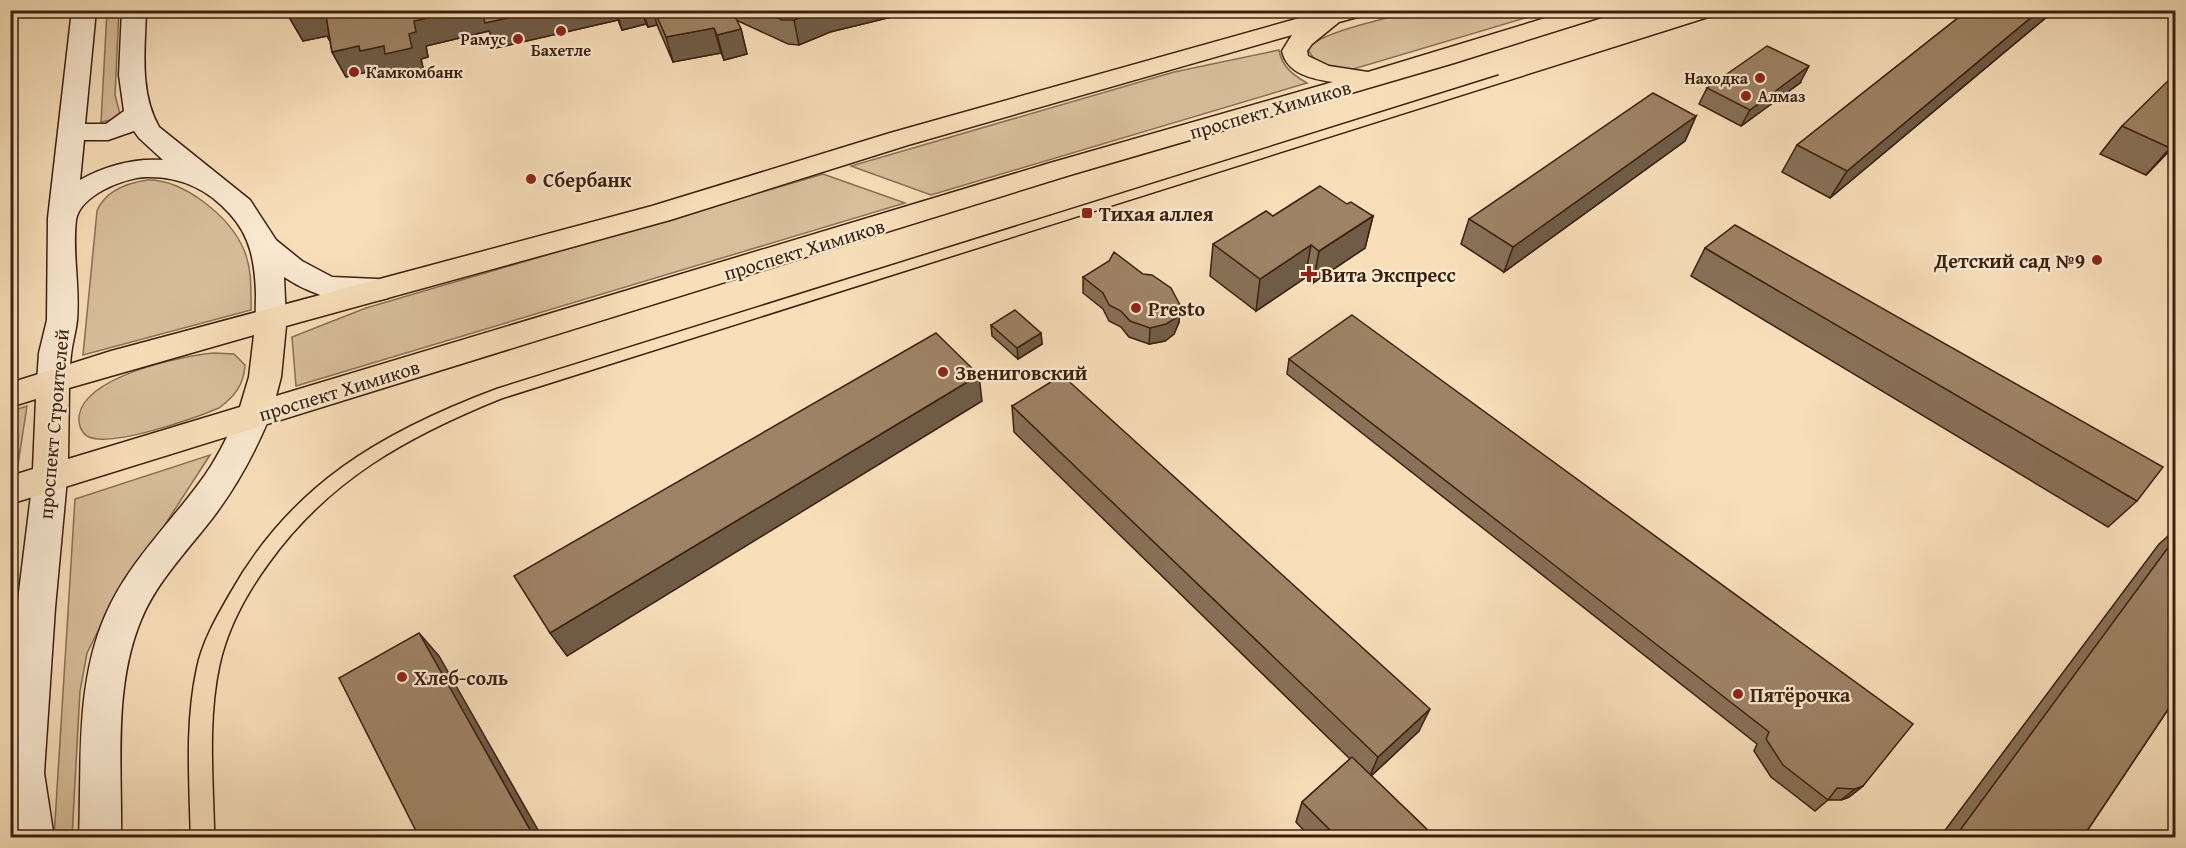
<svg xmlns="http://www.w3.org/2000/svg" width="2186" height="848" viewBox="0 0 2186 848" font-family="'Gentium Book Plus',serif">
<style>
.green{fill:#d8bf9c;stroke:#8a7054;stroke-width:1.5}
.lines{fill:none;stroke-linecap:round;stroke-linejoin:round}
.secondary-casing{stroke:#3c200c;stroke-width:3}
.primary-casing{stroke:#3c200c;stroke-width:3}
.secondary{fill:#faead2;fill-rule:evenodd}
.primary{fill:#f8dfba;fill-rule:evenodd}
.tram{stroke:#3c200c;stroke-width:1.5}
.wall{fill:#887158;stroke:#3c200c;stroke-width:1.5}
.shaded-wall{fill:#6f5c47;stroke:#3c200c;stroke-width:1.5}
.building{fill:#9e8366;stroke:#3c200c;stroke-width:1.5}
.poi-dot{fill:#8f2418;stroke:#faead2;stroke-width:2}
.labels{text-anchor:middle;dominant-baseline:central;stroke-width:4.5;stroke-linejoin:round;paint-order:stroke}
.far-poi-label{font-size:16px;font-weight:bold;fill:#3c200c;stroke:#faead2;text-anchor:end}
.street-label{font-size:20px;fill:#3c200c;stroke:#faead2}
.poi-label{font-size:20px;font-weight:bold;fill:#3c200c;stroke:#faead2;text-anchor:start}
</style>
<rect width="100%" height="100%" fill="#f8dfba"/>
<filter id="stains"><feTurbulence type="fractalNoise" baseFrequency=".00333" numOctaves="4"/><feColorMatrix values="0 0 0 0 .2 0 0 0 0 .09 0 0 0 0 .02 0 0 0 .5 -.17"/></filter>
<radialGradient id="worn" r=".72"><stop offset=".6" stop-color="#630" stop-opacity="0"/><stop offset="1" stop-color="#630" stop-opacity=".3"/></radialGradient>
<!-- green -->
<g class="green">
<polygon points="107,11 119,11 115,95 120,114 116,119 101,122"/>
<path d="M1415 11H1549L1350 70C1333 69 1315 66 1308 49 1316 33 1395 16 1415 11Z"/>
<path d="M1279 50C1282 67 1293 75 1307 83L931 195 851 166 1174 72Z"/>
<polygon points="823,174 905,203 296,386 292,337 366,308"/>
<path d="M147 180C184 179 230 217 244 250 252 269 251 290 251 310L83 355 97 211C105 191 128 183 147 180Z"/>
<path d="M214 353 234 354 245 365C244 385 234 397 219 408 195 418 109 449 87 436 81 432 78 424 79 416 85 376 181 356 214 353Z"/>
<polygon points="27,406 17,471 11,473 11,411"/>
<polygon points="210,455 104,619 87,653 80,691 72,837 54,838 75,499"/>
</g>
<g class="lines">
<defs>
<g id="secondary">
<path d="M72 10H96L85 124H106L124 111 119 75 122 10H146C145 49 139 92 159 127L250 200 276 240 302 261 332 277 377 279 388 282 392 290 388 298C353 308 314 297 284 277L286 321 282 329 271 332 260 329C254 318 256 306 256 294 255 263 251 237 230 214 208 189 179 176 146 177 124 178 80 195 76 220 72 252 80 287 77 320 76 332 72 343 71 355 69 368 71 379 64 391L53 394 42 391 37 382 39 353 47 320 48 218ZM134 131 139 138 163 160C134 158 105 166 80 180L84 140H108Z"/>
<path d="M254 403 266 407 270 416C256 450 239 482 217 512 192 546 157 580 141 620 113 687 122 767 121 838H79C82 765 75 685 105 616 128 562 172 522 205 475 220 454 230 430 242 407Z"/>
<polygon points="50,465 62,469 67,479 55,608 44,773 54,838 12,838 10,692 17,608 33,479 38,469"/>
</g>
<path id="primary" d="M1328 10H1369L1365 15 1339 22 1312 44 1307 51 1308 56 1329 66 1368 72 1572 10H1611L1607 15 1454 63 1070 175 10 504V476L33 469 36 399 10 407V383L111 351 652 206 890 133ZM1292 35 1282 51C1287 74 1312 79 1333 82L1050 163 276 396 281 377 286 326 670 220 908 145ZM254 335 249 377 240 407 68 459 69 388Z"/>
</defs>
<!-- secondary casing -->
<use href="#secondary" class="secondary-casing"/>
<!-- primary casing -->
<use href="#primary" class="primary-casing"/>
<!-- secondary -->
<use href="#secondary" class="secondary"/>
<!-- primary -->
<use href="#primary" class="primary"/>
<!-- tram -->
<g class="tram">
<path d="M190 838C189 782 184 725 196 669 201 643 215 618 229 594 290 484 382 431 497 388L1498 75"/>
<path d="M215 838C214 781 208 722 220 666 228 629 247 594 269 564 329 480 408 437 502 399L1733 10"/>
</g>
</g>
<!-- wall -->
<g class="wall">
<polygon points="289,10 920,10 830,32 799,45 788,44 736,20 741,29 747,54 724,60 721,53 673,62 657,25 648,27 646,24 622,30 618,20 496,48 489,31 426,46 428,57 421,59 424,72 398,79 394,71 374,76 371,71 346,77 332,52 330,41 327,36 303,41 289,17"/>
<polygon points="1968,10 2055,10 1830,198 1782,172 1797,145"/>
<polygon points="1800,83 1741,126 1699,104 1707,88"/>
<polygon points="1696,116 1685,141 1504,272 1461,244 1469,219"/>
<polygon points="2122,126 2175,145 2146,175 2100,154"/>
<polygon points="1347,204 1373,216 1365,248 1313,283 1305,278 1256,311 1210,276 1213,244 1273,216"/>
<polygon points="1705,248 2137,501 2108,527 1691,276"/>
<polygon points="1083,277 1180,305 1179,322 1174,334 1165,341 1149,344 1129,337 1121,327 1109,321 1103,309 1083,293"/>
<polygon points="991,325 1041,333 1042,344 1018,359 992,336"/>
<polygon points="1289,359 1863,786 1849,797 1841,800 1828,800 1815,811 1771,777 1754,751 1757,744 1287,374"/>
<polygon points="1012,406 1419,731 1371,776 1435,837 1310,837 1296,822 1302,802 1350,759 1014,432"/>
<polygon points="2175,530 2175,699 2083,837 1940,837 2159,544"/>
</g>
<!-- shaded-wall -->
<g class="shaded-wall">
<polygon points="462,10 615,10 618,20 496,48 489,31 426,46 428,57 421,59 424,72 398,79 394,71 374,76 371,71 346,77 332,52 409,34 414,21"/>
<polygon points="616,10 642,10 646,24 622,30"/>
<polygon points="643,10 653,10 657,25 648,27"/>
<polygon points="817,10 920,10 830,32 799,45 794,20"/>
<polygon points="2040,10 2055,10 1830,198 1847,171"/>
<polygon points="316,11 326,15 330,41 327,36 303,41 289,17"/>
<polygon points="714,28 721,53 673,62 666,37"/>
<polygon points="741,29 747,54 724,60 717,35"/>
<polygon points="1809,66 1800,83 1741,126 1750,110"/>
<polygon points="1696,116 1685,141 1504,272 1513,247"/>
<polygon points="2175,141 2175,145 2146,175 2170,148"/>
<polygon points="1373,216 1365,248 1313,283 1319,251"/>
<polygon points="1311,245 1305,278 1256,311 1260,279"/>
<polygon points="1180,305 1179,322 1174,334 1165,341 1149,344 1150,328"/>
<polygon points="1041,333 1042,344 1018,359 1017,348"/>
<polygon points="979,375 982,401 567,656 550,633"/>
<polygon points="419,633 439,656 542,837 534,837"/>
<polygon points="1430,709 1419,731 1369,778 1378,757"/>
<polygon points="1863,786 1849,797 1841,800 1855,789"/>
</g>
<!-- building -->
<g class="building">
<polygon points="289,10 462,10 414,21 416,32 409,34 412,48 385,54 384,46 360,51 359,46 332,52 326,15 317,17 316,11 289,17"/>
<polygon points="482,10 543,10 485,23"/>
<polygon points="654,10 732,10 741,29 717,35 714,28 666,37"/>
<polygon points="763,10 817,10 794,20 782,20"/>
<polygon points="1968,10 2040,10 1847,171 1797,145"/>
<polygon points="1767,46 1809,66 1750,110 1707,88"/>
<polygon points="2175,74 2175,141 2170,148 2122,126"/>
<polygon points="1653,93 1696,116 1513,247 1469,219"/>
<polygon points="1320,186 1347,204 1351,202 1373,216 1319,251 1311,245 1260,279 1213,244 1266,211 1273,216"/>
<polygon points="1735,225 2163,467 2137,501 1705,248"/>
<polygon points="1114,252 1143,274 1152,275 1171,288 1180,305 1176,318 1166,324 1150,328 1130,321 1121,311 1109,305 1103,293 1083,277 1109,261"/>
<polygon points="1015,310 1041,333 1017,348 991,325"/>
<polygon points="1352,315 1913,724 1863,786 1855,789 1837,788 1828,800 1783,765 1766,739 1769,732 1289,359"/>
<polygon points="936,333 979,375 550,633 514,576"/>
<polygon points="1062,375 1430,709 1378,757 1012,406"/>
<polygon points="2175,538 2175,699 2083,837 1964,837 1958,833"/>
<polygon points="419,633 534,837 419,837 339,678"/>
<polygon points="1352,757 1435,837 1337,837 1302,802"/>
</g>
<!-- markers -->
<g class="poi-dot">
<circle cx="561" cy="31" r="6"/>
<circle cx="518" cy="39" r="6"/>
<circle cx="354" cy="72" r="6"/>
<circle cx="1760" cy="78" r="6"/>
<circle cx="1746" cy="96" r="6"/>
<circle cx="531" cy="179" r="6"/>
<rect x="1081" y="207" width="12" height="12" rx="3"/>
<circle cx="2097" cy="260" r="6"/>
<path d="M1306 265h6v6h6v6h-6v6h-6v-6h-6v-6h6z"/>
<circle cx="1136" cy="308" r="6"/>
<circle cx="943" cy="372" r="6"/>
<circle cx="402" cy="677" r="6"/>
<circle cx="1738" cy="694" r="6"/>
</g>
<g class="labels">
<!-- far-poi labels -->
<g class="far-poi-label">
<text x="506" y="39">Рамус</text>
<text x="561" y="50" text-anchor="middle">Бахетле</text>
<text x="366" y="72" text-anchor="start">Камкомбанк</text>
<text x="1748" y="78">Находка</text>
<text x="1758" y="96" text-anchor="start">Алмаз</text>
</g>
<!-- street labels -->
<g class="street-label">
<text transform="translate(1270 109) rotate(-16)">проспект Химиков</text>
<text transform="translate(804 249) rotate(-17)">проспект Химиков</text>
<text transform="translate(339 390) rotate(-17)">проспект Химиков</text>
<text transform="translate(53 424) rotate(-85)">проспект Строителей</text>
</g>
<!-- poi labels -->
<g class="poi-label">
<text x="543" y="179">Сбербанк</text>
<text x="1099" y="213">Тихая аллея</text>
<text x="2085" y="260" text-anchor="end">Детский сад №9</text>
<text x="1321" y="274">Вита Экспресс</text>
<text x="1148" y="308">Presto</text>
<text x="955" y="372">Звениговский</text>
<text x="414" y="677">Хлеб-соль</text>
<text x="1750" y="694">Пятёрочка</text>
</g>
</g>
<!-- margin -->
<rect width="2186" height="848" fill="none" stroke="#f8dfba" stroke-width="36"/>
<rect x="12" y="12" width="2162" height="824" fill="none" stroke="#3c200c" stroke-width="3"/>
<rect x="18" y="18" width="2150" height="812" fill="none" stroke="#3c200c" stroke-width="1.5"/>
<rect width="100%" height="100%" filter="url(#stains)"/>
<rect width="100%" height="100%" fill="url(#worn)"/>
</svg>
